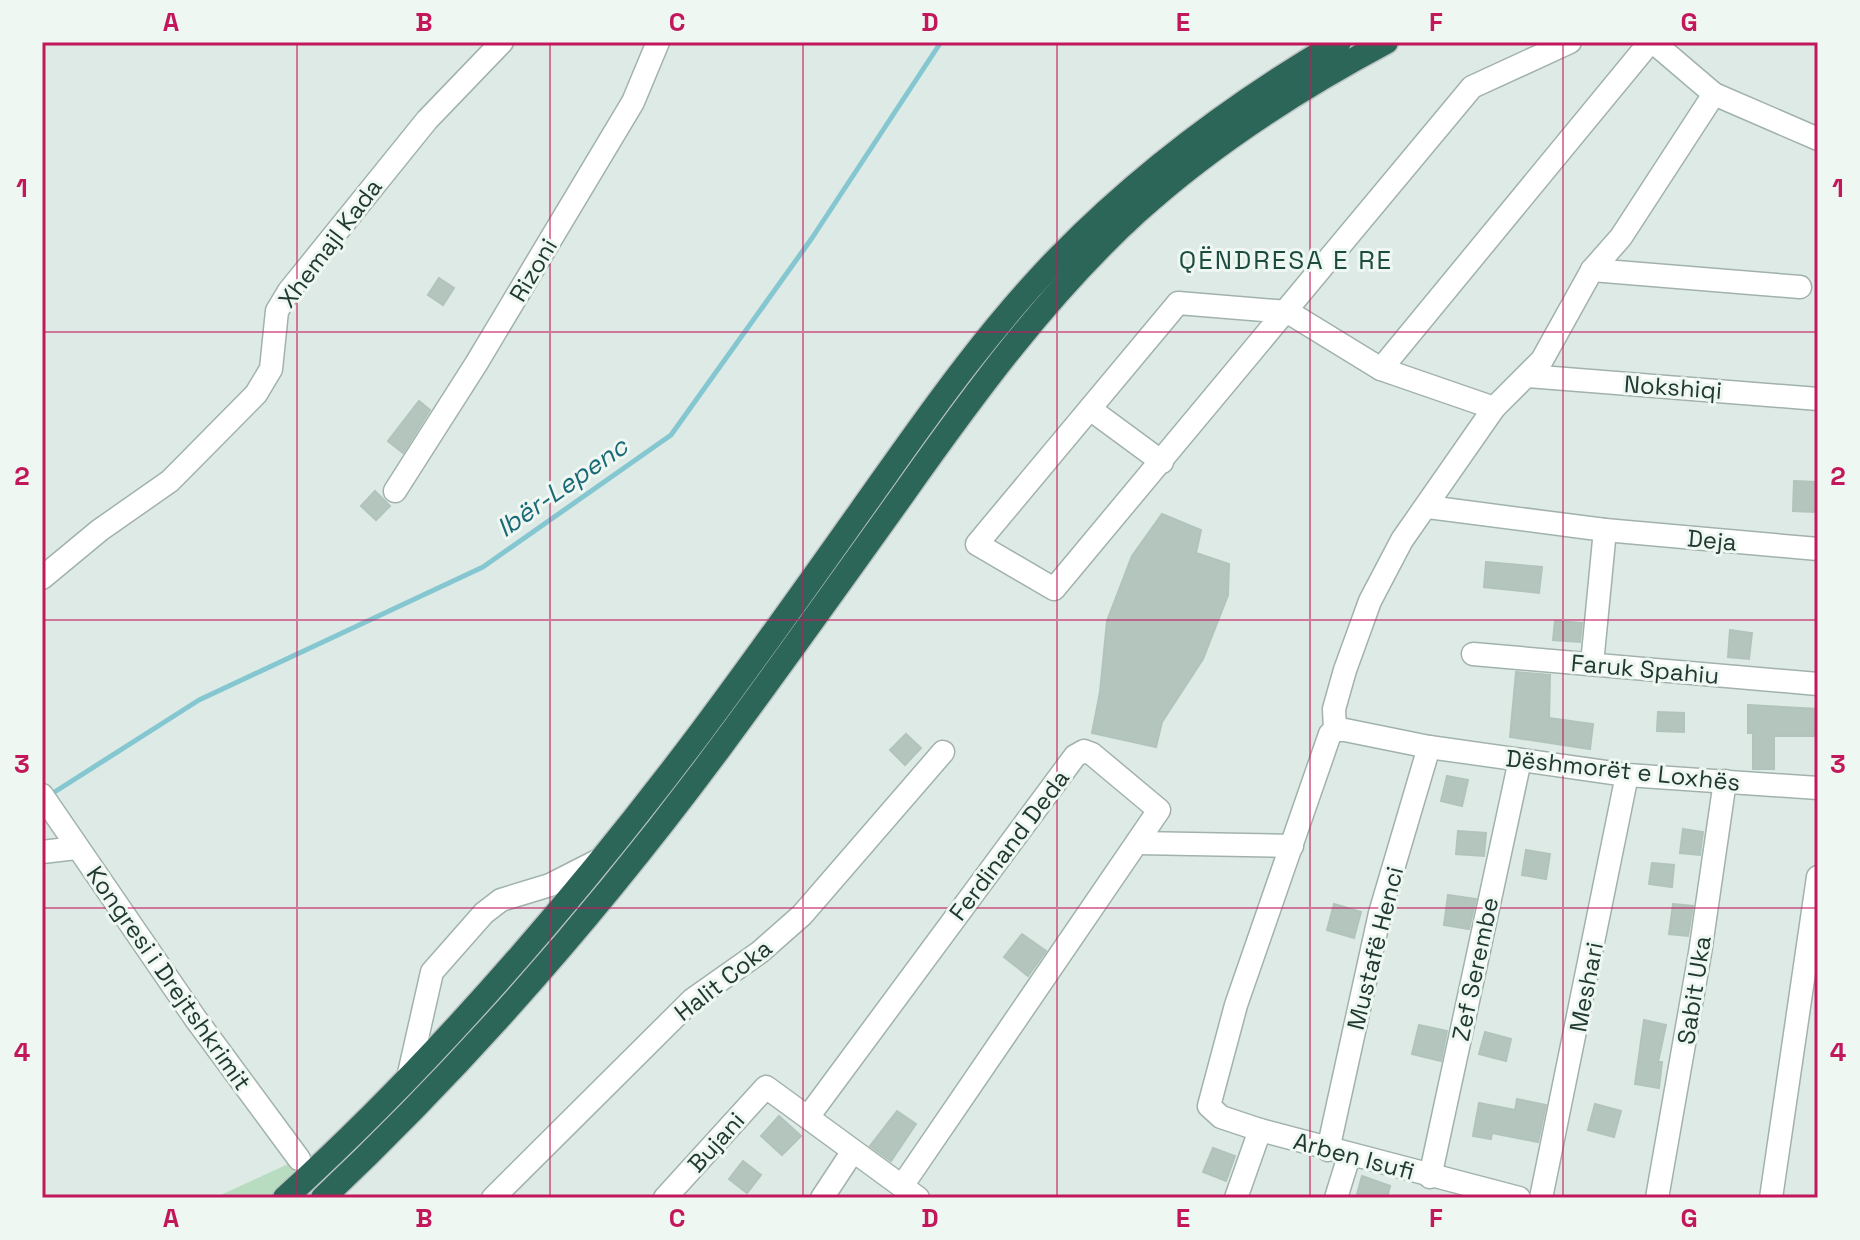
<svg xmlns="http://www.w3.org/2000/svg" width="1860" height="1240" viewBox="0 0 1860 1240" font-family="'Space Grotesk',sans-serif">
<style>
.green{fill:#b7dcc0}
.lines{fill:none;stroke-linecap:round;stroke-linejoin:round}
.stream{stroke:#85c7d1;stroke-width:5}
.building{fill:#b4c5bd;stroke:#b1c4bb;stroke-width:2}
.minor-casing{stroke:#a1b2ac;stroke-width:25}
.highway-casing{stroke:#bcc4c2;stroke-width:27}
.minor{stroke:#fff;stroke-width:22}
.highway{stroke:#2b6658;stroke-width:24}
.grid{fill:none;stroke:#c2185b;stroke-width:2;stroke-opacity:0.55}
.labels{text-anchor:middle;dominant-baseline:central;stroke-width:6;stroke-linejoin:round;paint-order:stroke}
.street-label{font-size:24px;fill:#203a32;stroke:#eff7f2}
.neighbourhood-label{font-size:26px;letter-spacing:2px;fill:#1c4c3f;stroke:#eff7f2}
.water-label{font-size:26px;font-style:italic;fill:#1a6976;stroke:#eff7f2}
.neatline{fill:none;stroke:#c2185b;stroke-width:3}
.grid-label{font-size:26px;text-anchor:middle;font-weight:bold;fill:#c2185b}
</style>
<rect width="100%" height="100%" fill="#deeae5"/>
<!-- green -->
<polygon class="green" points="299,1159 327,1198 214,1198"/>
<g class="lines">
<!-- stream -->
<polyline class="stream" points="53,793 199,700 483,567 671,435 812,238 941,42"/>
</g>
<!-- building -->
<g class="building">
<polygon points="439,278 454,288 443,305 428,295"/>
<polygon points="419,401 430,410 403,453 388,441"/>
<polygon points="1794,481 1816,482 1815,512 1793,511"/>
<polygon points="375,491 390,506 376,520 361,506"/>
<polygon points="1162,514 1201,530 1196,553 1229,564 1228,595 1203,659 1162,722 1156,747 1092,733 1100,692 1107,621 1132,556"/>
<polygon points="1486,562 1542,567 1539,593 1484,587"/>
<polygon points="1555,621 1582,623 1580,642 1553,640"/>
<polygon points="1730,630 1752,633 1749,659 1728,657"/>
<polygon points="1516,672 1550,675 1549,718 1593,724 1590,749 1510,737"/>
<polygon points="1748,705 1818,709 1818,736 1774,736 1774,769 1753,769 1753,733 1748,733"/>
<polygon points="1658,712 1684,713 1684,732 1657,731"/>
<polygon points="906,734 921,748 905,765 890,750"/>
<polygon points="1447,776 1468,780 1462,806 1441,801"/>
<polygon points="1683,829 1703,832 1700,855 1680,853"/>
<polygon points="1458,831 1486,833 1484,856 1456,854"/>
<polygon points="1526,850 1550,854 1546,879 1522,875"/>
<polygon points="1652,863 1674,865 1672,887 1649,884"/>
<polygon points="1448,895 1476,899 1469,929 1444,925"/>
<polygon points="1334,904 1361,912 1354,938 1327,930"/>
<polygon points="1673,904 1693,906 1688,936 1669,934"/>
<polygon points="1022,934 1046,951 1028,976 1004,957"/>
<polygon points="1644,1020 1666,1025 1658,1062 1662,1062 1659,1088 1635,1084"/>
<polygon points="1419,1025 1447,1031 1441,1061 1412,1054"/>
<polygon points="1485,1032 1511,1039 1506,1061 1479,1054"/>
<polygon points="1517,1099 1546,1105 1538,1142 1492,1133 1491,1139 1473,1136 1479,1103 1515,1110"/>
<polygon points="1595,1104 1621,1111 1614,1137 1588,1130"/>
<polygon points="897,1111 916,1124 891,1161 870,1146"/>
<polygon points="779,1116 801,1136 782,1155 761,1136"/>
<polygon points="1213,1148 1235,1156 1226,1181 1203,1172"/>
<polygon points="743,1161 761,1175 747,1193 729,1179"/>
<polygon points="1362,1176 1390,1186 1387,1198 1356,1198"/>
</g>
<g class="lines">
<defs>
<g id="minor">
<polyline points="1653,42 1714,94"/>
<polyline points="1592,270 1800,287"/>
<polyline points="1381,369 1650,42"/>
<polyline points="1528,376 1818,399"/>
<polyline points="1494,408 1381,369 1288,312 1178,303 977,544 1054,589 1472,87 1570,42"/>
<polyline points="1090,409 1162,462"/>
<polyline points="395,491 476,364 633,102 658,42"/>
<polyline points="1428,507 1605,530 1818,549"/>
<polyline points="42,578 100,530 170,481 256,394 271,369 277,311 289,291 427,120 502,42"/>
<polyline points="1473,654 1818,684"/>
<polyline points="1592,664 1605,530"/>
<polyline points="1335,730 1334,709 1345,670 1370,601 1402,540 1494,408 1542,360 1592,270 1621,237 1714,94 1818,139"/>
<polyline points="42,795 195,1018 299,1159"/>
<polyline points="1138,843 1292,846"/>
<polyline points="42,852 76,848"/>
<polyline points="408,1078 432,972 484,913 501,900 550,885 603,858"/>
<polyline points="808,1117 1075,756 1084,751 1092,754 1159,810 902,1186"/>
<polyline points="1328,1150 1380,913 1429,747"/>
<polyline points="1430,1177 1520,760"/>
<polyline points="493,1198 692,1000 760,952 802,915 943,752"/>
<polyline points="665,1198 766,1087 918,1198"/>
<polyline points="822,1198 853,1151"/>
<polyline points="1236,1198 1260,1130"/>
<polyline points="1336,1198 1349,1156"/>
<polyline points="1519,1198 1260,1130 1221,1117 1209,1106 1236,1005 1330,734 1335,730 1345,730 1429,747 1627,775 1818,788"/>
<polyline points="1541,1198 1627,775"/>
<polyline points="1657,1198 1700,953 1725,781"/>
<polyline points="1771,1198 1818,877"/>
</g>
<g id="highway">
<path d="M285 1198C439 1058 576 898 701 732 764 648 825 561 886 475 939 400 993 325 1058 258 1142 172 1235 103 1339 42"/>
<path d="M323 1198C470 1059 603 906 722 745 784 661 844 577 904 493 974 394 1047 294 1137 212 1212 144 1298 89 1386 42"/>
</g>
</defs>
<!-- minor casing -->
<use href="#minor" class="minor-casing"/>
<!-- highway casing -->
<use href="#highway" class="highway-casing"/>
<!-- minor -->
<use href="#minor" class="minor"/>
<!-- highway -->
<use href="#highway" class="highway"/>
</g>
<!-- grid -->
<path class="grid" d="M297 42V1198M550 42V1198M803 42V1198M1057 42V1198M1310 42V1198M1563 42V1198M42 332H1818M42 620H1818M42 908H1818"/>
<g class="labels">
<!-- street labels -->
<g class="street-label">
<text transform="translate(330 243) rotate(-53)">Xhemajl Kada</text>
<text transform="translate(533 270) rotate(-59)">Rizoni</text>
<text transform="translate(1673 387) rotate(4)">Nokshiqi</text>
<text transform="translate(1712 540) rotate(5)">Deja</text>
<text transform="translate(1645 669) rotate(5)">Faruk Spahiu</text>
<text transform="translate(1623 770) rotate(6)">Dëshmorët e Loxhës</text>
<text transform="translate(1009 845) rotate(-53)">Ferdinand Deda</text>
<text transform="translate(1375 948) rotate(-76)">Mustafë Henci</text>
<text transform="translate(1475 969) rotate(-78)">Zef Serembe</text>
<text transform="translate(169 978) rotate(55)">Kongresi i Drejtshkrimit</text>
<text transform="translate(723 980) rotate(-38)">Halit Coka</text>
<text transform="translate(1586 987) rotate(-79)">Meshari</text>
<text transform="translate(1694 990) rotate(-81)">Sabit Uka</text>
<text transform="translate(716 1142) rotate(-48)">Bujani</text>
<text transform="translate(1354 1156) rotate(15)">Arben Isufi</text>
</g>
<!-- neighbourhood labels -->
<g class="neighbourhood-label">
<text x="1286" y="260">QËNDRESA E RE</text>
</g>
<!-- water labels -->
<g class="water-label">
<text transform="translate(562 487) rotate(-35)">Ibër-Lepenc</text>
</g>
</g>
<!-- border -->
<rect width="1860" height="1240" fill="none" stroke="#eff7f2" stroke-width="88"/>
<rect x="44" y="44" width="1772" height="1152" class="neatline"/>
<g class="grid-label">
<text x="171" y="31">A</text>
<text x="424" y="31">B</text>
<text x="677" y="31">C</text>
<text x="930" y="31">D</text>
<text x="1183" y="31">E</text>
<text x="1436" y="31">F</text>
<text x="1689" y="31">G</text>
<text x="22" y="197">1</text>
<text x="1838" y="197">1</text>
<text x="22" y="485">2</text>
<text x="1838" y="485">2</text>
<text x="22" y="773">3</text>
<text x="1838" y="773">3</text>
<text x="22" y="1061">4</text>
<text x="1838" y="1061">4</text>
<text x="171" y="1227">A</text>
<text x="424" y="1227">B</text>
<text x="677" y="1227">C</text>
<text x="930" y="1227">D</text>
<text x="1183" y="1227">E</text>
<text x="1436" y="1227">F</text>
<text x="1689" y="1227">G</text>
</g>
</svg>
